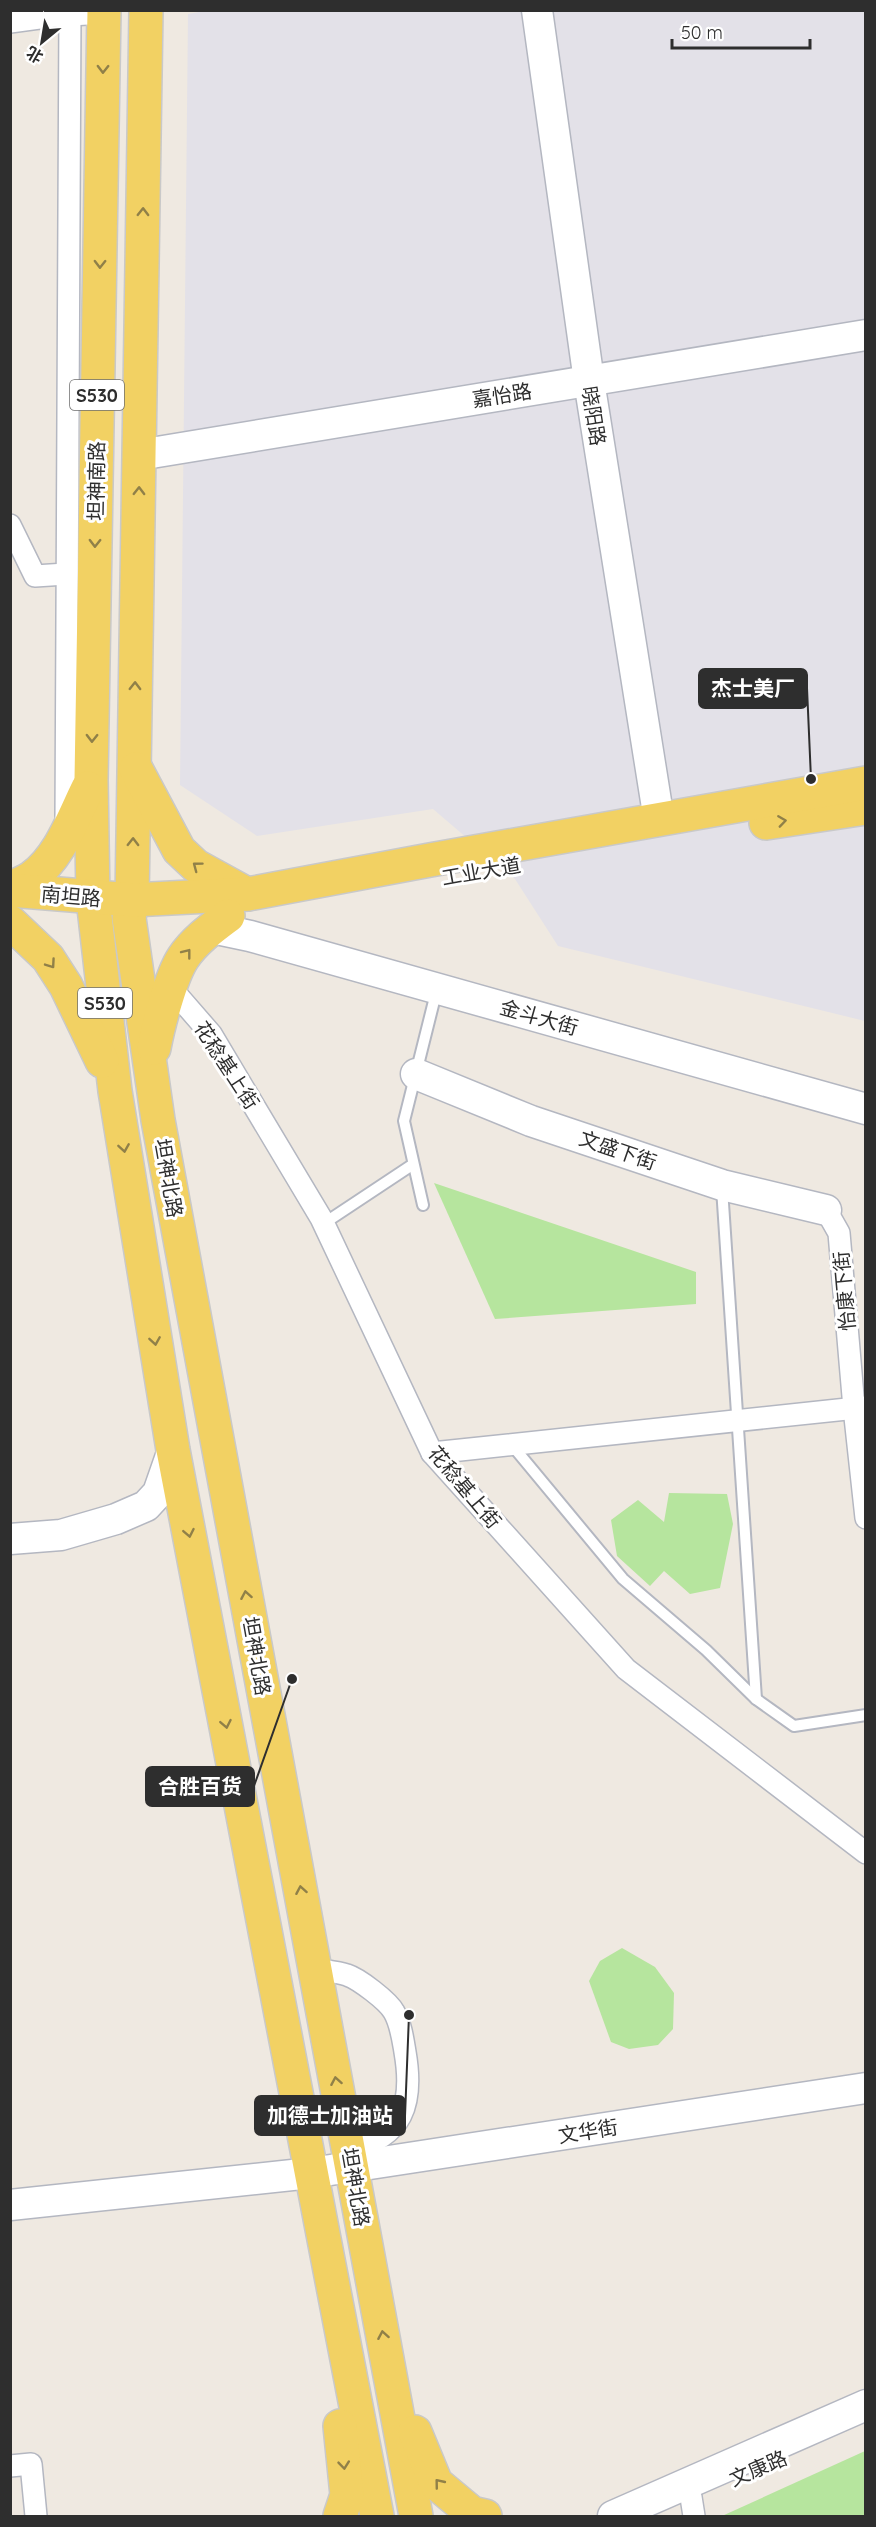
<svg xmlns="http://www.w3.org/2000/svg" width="876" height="2527" viewBox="0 0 876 2527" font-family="Quicksand,'Noto Sans SC',sans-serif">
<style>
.industrial{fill:#e3e1e8}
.green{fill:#b6e59e}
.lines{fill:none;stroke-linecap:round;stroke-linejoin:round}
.lane-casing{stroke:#b4b7c1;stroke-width:14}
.street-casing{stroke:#b4b7c1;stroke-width:24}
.secondary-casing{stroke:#b4b7c1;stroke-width:33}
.primary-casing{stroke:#c9c9c9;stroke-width:36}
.lane{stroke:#fff;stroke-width:10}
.street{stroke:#fff;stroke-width:21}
.secondary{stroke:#fff;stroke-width:30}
.primary{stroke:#f2d163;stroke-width:33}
.oneway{stroke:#908048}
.labels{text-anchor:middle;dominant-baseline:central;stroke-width:6;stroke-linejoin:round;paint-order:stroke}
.shield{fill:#fff;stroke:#6d6d6d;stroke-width:1.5}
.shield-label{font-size:18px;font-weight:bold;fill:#2e2e2e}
.street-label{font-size:20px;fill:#2e2e2e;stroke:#fff}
.leader{fill:none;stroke:#2e2e2e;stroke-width:2}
.callout-dot{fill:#2e2e2e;stroke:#fff;stroke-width:2}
.callout{fill:#2e2e2e;stroke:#2e2e2e;stroke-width:2}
.callout-label{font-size:21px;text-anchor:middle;font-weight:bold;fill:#fff}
</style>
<rect width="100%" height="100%" fill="#efe9e1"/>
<!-- industrial -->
<polygon class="industrial" points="210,10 865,11 865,1021 558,946 515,879 433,809 257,836 180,785 188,14"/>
<!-- green -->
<g class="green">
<polygon points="434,1183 696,1272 696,1304 495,1319"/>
<polygon points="669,1493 727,1494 733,1524 720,1588 690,1594 664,1571 650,1586 617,1556 611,1520 638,1500 664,1522"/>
<polygon points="622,1948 655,1967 674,1993 673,2029 658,2045 629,2049 611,2042 589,1981 600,1961"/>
<polygon points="865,2451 865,2516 722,2516"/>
</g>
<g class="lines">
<defs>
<g id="lane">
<polyline points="722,1188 756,1699"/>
<polyline points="423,1205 404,1121 437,989"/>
<polyline points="323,1224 412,1165"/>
<polyline points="511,1444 623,1579 706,1650 756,1699 794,1726 866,1715"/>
</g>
<g id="street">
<polyline points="10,22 54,16 104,13"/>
<polyline points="10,525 35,576 66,574"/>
<polyline points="66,823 70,10"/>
<polyline points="171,988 211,1034 321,1218 432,1453 626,1669 866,1853"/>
<polyline points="826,1210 839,1233 854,1408 866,1518"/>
<polyline points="432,1453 866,1407"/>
<path d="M315 1969C326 1971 337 1972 347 1975 359 1979 388 2001 394 2012 401 2024 403 2040 405 2052 414 2104 403 2137 349 2150"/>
<polyline points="10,2466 31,2464 36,2516"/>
<polyline points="691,2497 694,2516"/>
</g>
<g id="secondary">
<polyline points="537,10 589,381 659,820"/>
<polyline points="139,455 866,335"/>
<polyline points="212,928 250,936 866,1109"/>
<polyline points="416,1074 531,1121 722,1185 826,1210"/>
<polyline points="10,1539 61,1535 116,1519 146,1506 158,1493 173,1450"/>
<polyline points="10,2205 311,2173 866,2088"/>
<polyline points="613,2516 866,2405"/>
</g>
<g id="primary">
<polyline points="104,10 91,780 93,899 115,1091 173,1450 377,2516"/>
<polyline points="146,10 132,900 129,918 158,1120 416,2516"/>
<polyline points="136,769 179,850 196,866 247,894"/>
<polyline points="766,823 866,808"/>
<path d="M10 888C17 885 25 882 31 878 60 858 73 818 88 788"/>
<polyline points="10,890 132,900 248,894 430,860 866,783"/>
<polyline points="10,922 48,958 66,986 102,1061"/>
<path d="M154 1048C158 1026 171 976 183 958 194 941 212 928 228 916"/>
<polyline points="415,2432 436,2483 472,2513 485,2516"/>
<polyline points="340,2516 347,2495 340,2426"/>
</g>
</defs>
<!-- lane casing -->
<use href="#lane" class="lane-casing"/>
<!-- street casing -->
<use href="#street" class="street-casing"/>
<!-- secondary casing -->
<use href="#secondary" class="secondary-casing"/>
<!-- primary casing -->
<use href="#primary" class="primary-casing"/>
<!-- lane -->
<use href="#lane" class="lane"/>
<!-- street -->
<use href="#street" class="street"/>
<!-- secondary -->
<use href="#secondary" class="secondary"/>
<!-- primary -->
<use href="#primary" class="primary"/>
</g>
<!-- one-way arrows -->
<defs><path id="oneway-chevron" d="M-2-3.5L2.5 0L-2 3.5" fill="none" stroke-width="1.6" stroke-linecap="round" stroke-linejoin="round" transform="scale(1.5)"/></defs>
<g class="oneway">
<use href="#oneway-chevron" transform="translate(103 69) rotate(91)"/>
<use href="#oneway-chevron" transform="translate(143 212) rotate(-89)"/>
<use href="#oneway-chevron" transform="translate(100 264) rotate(91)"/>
<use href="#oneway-chevron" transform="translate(139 491) rotate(-89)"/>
<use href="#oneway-chevron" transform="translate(95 543) rotate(91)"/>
<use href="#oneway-chevron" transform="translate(135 686) rotate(-89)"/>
<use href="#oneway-chevron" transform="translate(92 738) rotate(91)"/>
<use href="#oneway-chevron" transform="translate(782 821) rotate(-8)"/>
<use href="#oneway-chevron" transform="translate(133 842) rotate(-89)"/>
<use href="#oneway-chevron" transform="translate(197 866) rotate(-143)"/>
<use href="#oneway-chevron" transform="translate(187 953) rotate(-52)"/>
<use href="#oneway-chevron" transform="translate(51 964) rotate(55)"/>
<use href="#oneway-chevron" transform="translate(124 1148) rotate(81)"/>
<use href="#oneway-chevron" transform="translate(155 1341) rotate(81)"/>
<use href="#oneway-chevron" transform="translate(189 1533) rotate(79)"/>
<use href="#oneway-chevron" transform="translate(246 1595) rotate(-100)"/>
<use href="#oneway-chevron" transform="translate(226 1724) rotate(79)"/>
<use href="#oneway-chevron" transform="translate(301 1890) rotate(-100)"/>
<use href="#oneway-chevron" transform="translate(336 2081) rotate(-100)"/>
<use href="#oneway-chevron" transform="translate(383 2335) rotate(-100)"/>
<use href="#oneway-chevron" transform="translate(344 2465) rotate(84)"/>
<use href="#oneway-chevron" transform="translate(439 2483) rotate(-129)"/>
</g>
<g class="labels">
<!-- shield labels -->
<g class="shield">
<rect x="70" y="380" width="54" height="30" rx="4.5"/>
<rect x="78" y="988" width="54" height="30" rx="4.5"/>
</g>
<g class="shield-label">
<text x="97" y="395">S530</text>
<text x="105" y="1003">S530</text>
</g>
<!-- street labels -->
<g class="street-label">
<text transform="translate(502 395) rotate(-9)">嘉怡路</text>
<text transform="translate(594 416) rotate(81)">晓阳路</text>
<text transform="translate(96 481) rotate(-89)">坦神南路</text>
<text transform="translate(481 871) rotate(-10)">工业大道</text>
<text transform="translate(71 896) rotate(5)">南坦路</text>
<text transform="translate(539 1017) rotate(16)">金斗大街</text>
<text transform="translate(227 1065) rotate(57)">花稔基上街</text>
<text transform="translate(618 1150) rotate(19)">文盛下街</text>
<text transform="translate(169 1178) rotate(80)">坦神北路</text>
<text transform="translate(844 1291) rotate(-95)">怡康下街</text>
<text transform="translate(465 1487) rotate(50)">花稔基上街</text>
<text transform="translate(257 1656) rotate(80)">坦神北路</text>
<text transform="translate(588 2131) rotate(-9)">文华街</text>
<text transform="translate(356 2187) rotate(80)">坦神北路</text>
<text transform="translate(758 2468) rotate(-23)">文康路</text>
</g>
</g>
<!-- callouts -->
<path class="leader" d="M811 779L807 688M292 1679L254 1786M409 2015L405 2116"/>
<g class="callout-dot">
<circle cx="811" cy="779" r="6"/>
<circle cx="292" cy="1679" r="6"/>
<circle cx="409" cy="2015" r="6"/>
</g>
<g class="callout">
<rect x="699" y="669" width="108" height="39" rx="6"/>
<rect x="146" y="1767" width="108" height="39" rx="6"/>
<rect x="255" y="2096" width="150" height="39" rx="6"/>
</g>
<g class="callout-label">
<text x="753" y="696">杰士美厂</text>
<text x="200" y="1794">合胜百货</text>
<text x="330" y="2123">加德士加油站</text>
</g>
<!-- border -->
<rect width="876" height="2527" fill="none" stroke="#2e2e2e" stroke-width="24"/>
<!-- north arrow -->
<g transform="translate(42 42) rotate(210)" stroke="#ffffff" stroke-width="4.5" paint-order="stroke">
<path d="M0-4.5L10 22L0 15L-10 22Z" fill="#2e2e2e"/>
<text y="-9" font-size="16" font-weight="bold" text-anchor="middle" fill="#2e2e2e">北</text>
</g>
<!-- scale -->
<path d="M672 39v9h138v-9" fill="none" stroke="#2e2e2e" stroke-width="3"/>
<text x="681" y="39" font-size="18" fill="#2e2e2e" stroke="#ffffff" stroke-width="4.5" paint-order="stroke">50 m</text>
</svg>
